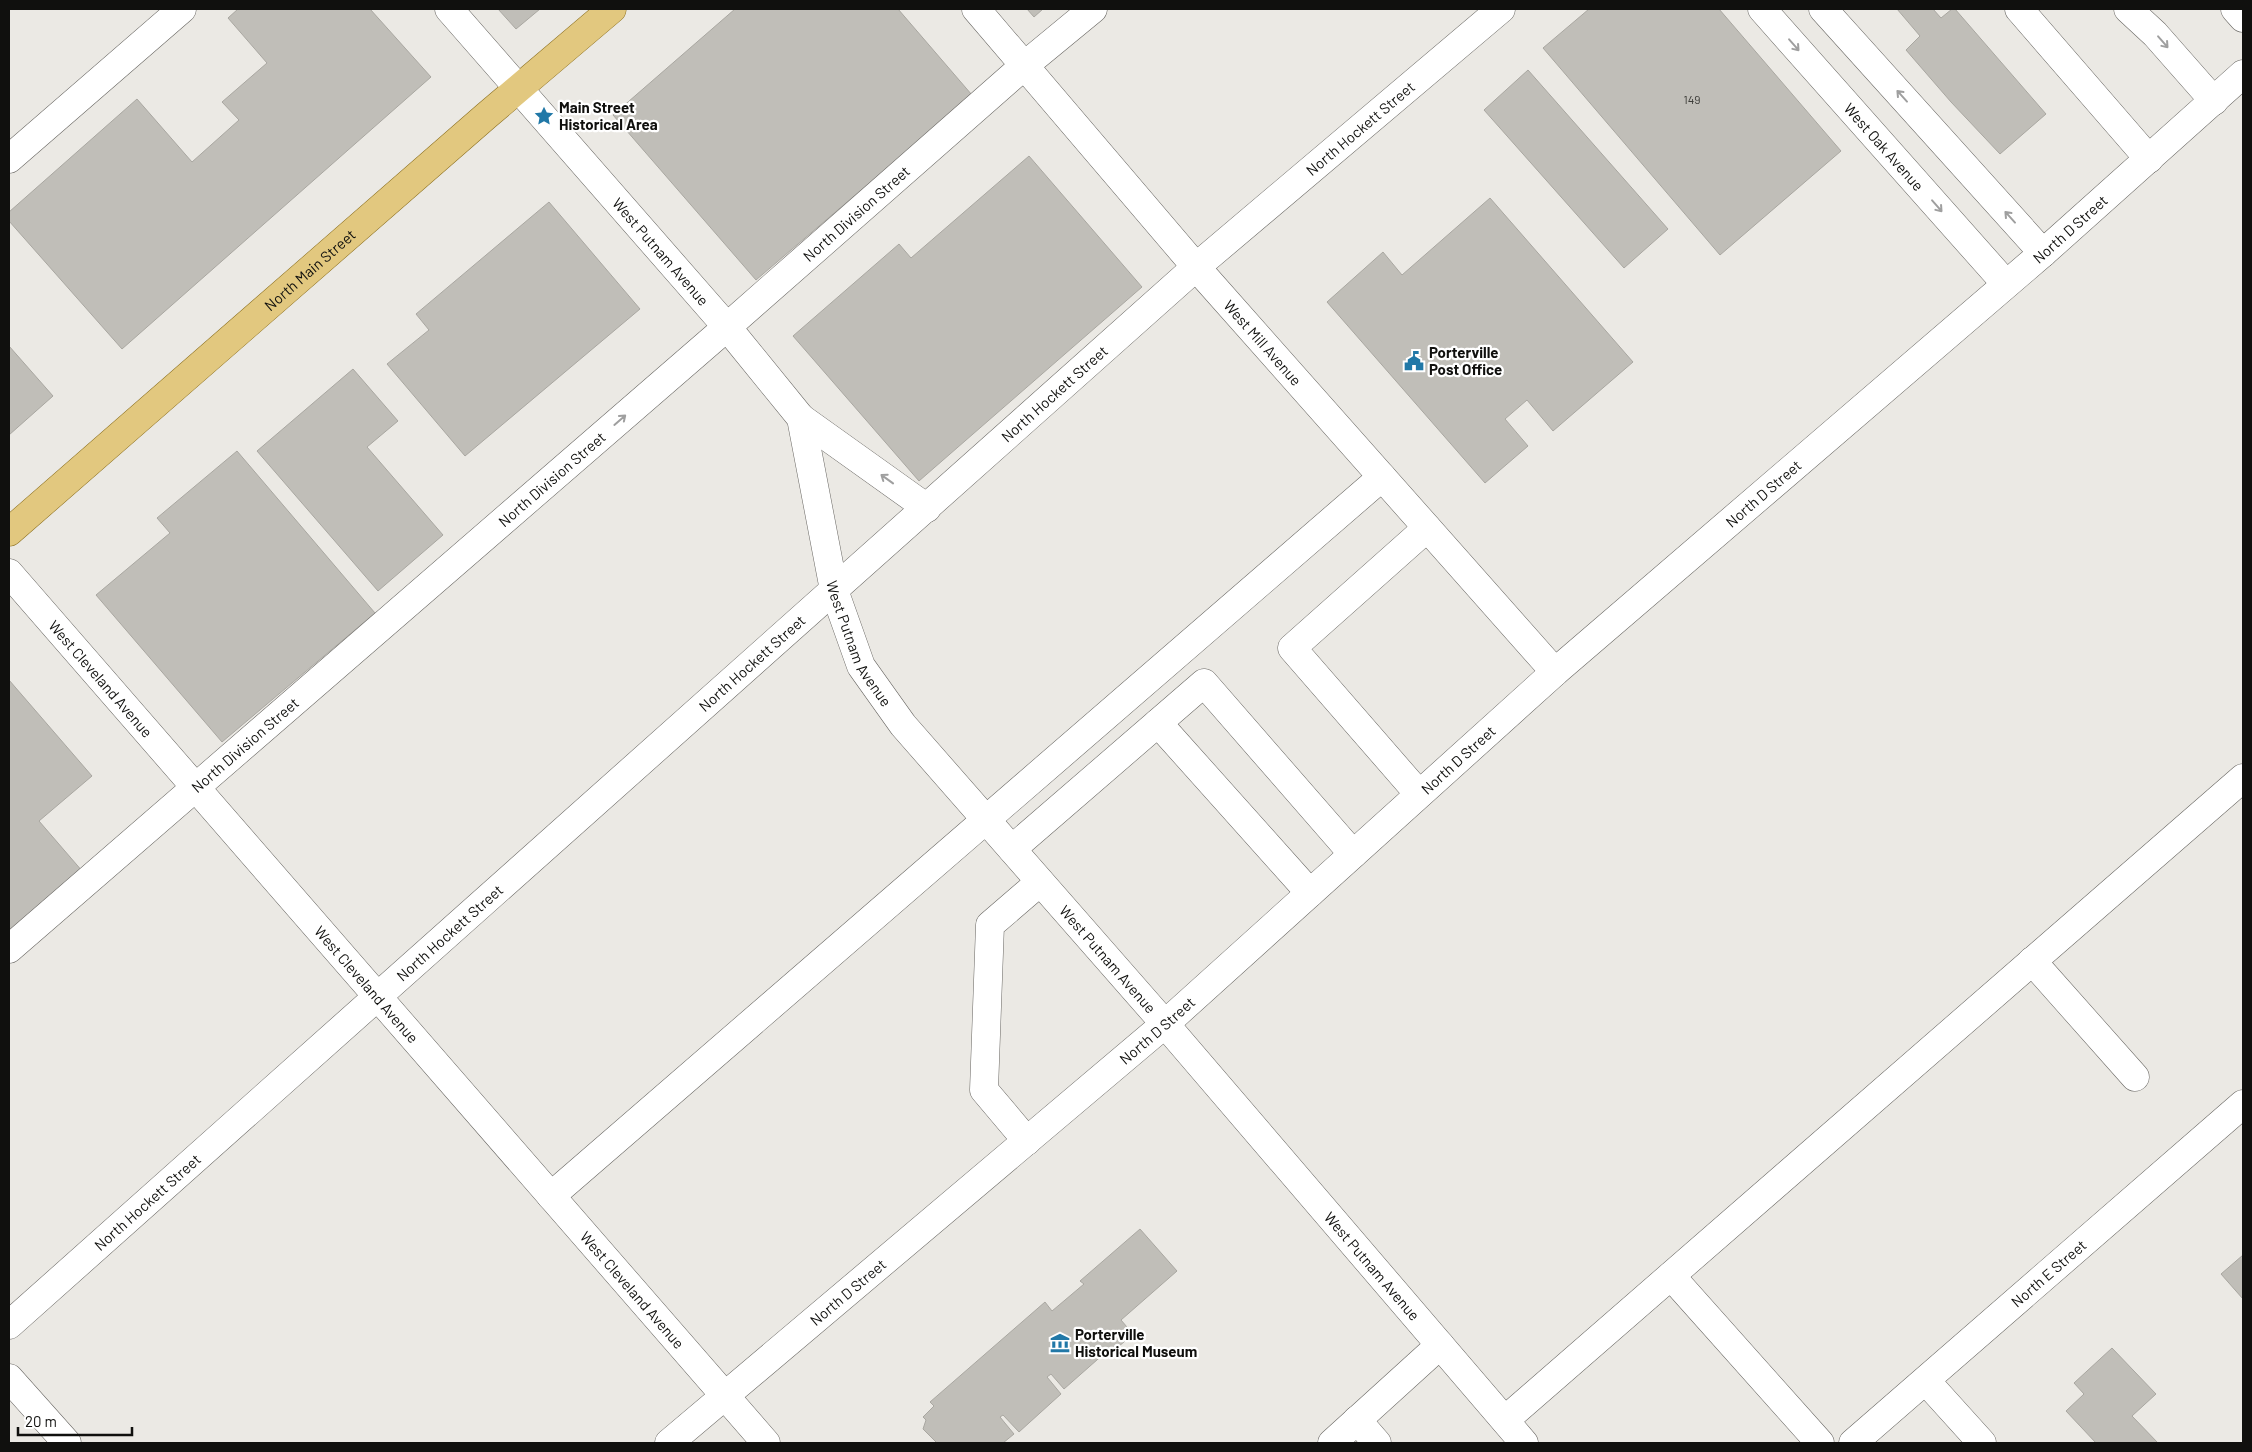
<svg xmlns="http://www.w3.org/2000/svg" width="2252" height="1452" viewBox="0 0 2252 1452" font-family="Barlow,sans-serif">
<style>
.building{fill:#c0beb8;stroke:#a9a7a1}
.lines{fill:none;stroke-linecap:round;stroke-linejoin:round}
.minor-casing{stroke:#686662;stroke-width:29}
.major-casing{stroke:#8c7020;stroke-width:29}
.minor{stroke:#fff;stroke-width:28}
.major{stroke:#e2c87f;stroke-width:28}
.oneway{stroke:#9f9f9f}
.labels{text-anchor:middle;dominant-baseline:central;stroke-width:4.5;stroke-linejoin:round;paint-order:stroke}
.number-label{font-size:12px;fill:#3c3c38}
.poi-label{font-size:15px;font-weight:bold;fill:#10100e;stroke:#fff;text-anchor:start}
.street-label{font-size:15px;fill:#10100e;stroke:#fff}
</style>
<rect width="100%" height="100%" fill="#ebe9e4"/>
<!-- building -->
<g class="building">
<polygon points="238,9 370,9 431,77 122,349 9,221 9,212 137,99 192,162 239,120 222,102 267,63 228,18"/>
<polygon points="498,9 540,9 516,29"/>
<polygon points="735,9 898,9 972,95 756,280 613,115"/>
<polygon points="1027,9 1043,9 1034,17"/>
<polygon points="1589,9 1719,9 1841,151 1720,255 1543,48"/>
<polygon points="1897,9 1933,9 1941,18 1952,9 1955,9 2046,114 2000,154 1951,102 1906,50 1920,36"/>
<polygon points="1528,70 1668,229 1624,268 1484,110"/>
<polygon points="1029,156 1142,287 919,481 793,336 899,244 911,258"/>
<polygon points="1490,198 1633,362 1553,431 1527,400 1505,419 1528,446 1485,483 1327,302 1383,252 1402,275"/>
<polygon points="549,202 640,309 465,456 387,364 429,330 416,314"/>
<polygon points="9,346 53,396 9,435"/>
<polygon points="353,369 398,421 367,447 443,535 378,591 257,451"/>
<polygon points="237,451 375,613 222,742 96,595 170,533 157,518"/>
<polygon points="9,680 92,776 39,821 83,872 9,938"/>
<polygon points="1140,1229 1177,1271 1121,1320 1133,1334 1109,1355 1106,1352 1064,1389 1051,1374 1047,1377 1061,1394 1019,1432 1003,1415 1000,1417 1014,1434 1003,1443 937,1443 923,1429 926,1420 923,1417 934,1406 930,1402 1045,1302 1052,1311 1084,1284 1080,1281"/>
<polygon points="2243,1255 2243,1299 2221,1274"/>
<polygon points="2112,1348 2156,1394 2132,1416 2158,1443 2096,1443 2066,1411 2084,1394 2074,1383"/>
</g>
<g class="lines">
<defs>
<g id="minor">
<path id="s1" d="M449 9 727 327 801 418 834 590 861 666 903 725 1165 1024 1524 1443"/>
<path id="s2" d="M976 9 1196 267 1555 672"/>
<path id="s3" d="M1762 9 2006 284"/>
<polyline points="1823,9 2043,253"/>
<polyline points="2019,9 2149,159"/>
<polyline points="2128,9 2155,34 2214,101"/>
<polyline points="2235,9 2243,18"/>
<polyline points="9,159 182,9"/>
<polyline points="801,418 927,508"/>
<path id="s4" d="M9 573 766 1443"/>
<polyline points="1158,723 1310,893"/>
<polyline points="1419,794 1292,648 1427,528"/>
<polyline points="1012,849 1204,683 1353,854"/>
<path id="s5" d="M9 949 727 327 1025 65 1093 9"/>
<polyline points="2032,961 2135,1077"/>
<polyline points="1027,1141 984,1090 990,925 1040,882"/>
<polyline points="551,1196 1382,477"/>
<polyline points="1671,1276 1820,1443"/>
<path id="s6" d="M9 1325 1196 267 1501 9"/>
<polyline points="9,1378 67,1443"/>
<polyline points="1926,1381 1982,1443"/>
<polyline points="1357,1420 1377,1443"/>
<polyline points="1505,1420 2243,778"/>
<path id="s7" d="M669 1443 1165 1024 1555 672 2043 253 2243 74"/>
<polyline points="1332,1443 1440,1345"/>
<path id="s8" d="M1853 1443 2243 1104"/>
</g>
<g id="major">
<path id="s9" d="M9 532 486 116 612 9"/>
</g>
</defs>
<!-- minor casing -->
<use href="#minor" class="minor-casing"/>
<!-- major casing -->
<use href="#major" class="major-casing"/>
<!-- minor -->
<use href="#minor" class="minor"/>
<!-- major -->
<use href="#major" class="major"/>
</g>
<!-- one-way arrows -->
<defs><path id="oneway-shaft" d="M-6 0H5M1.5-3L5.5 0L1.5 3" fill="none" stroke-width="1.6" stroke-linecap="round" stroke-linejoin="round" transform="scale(1.25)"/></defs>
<g class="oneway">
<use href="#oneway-shaft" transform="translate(2163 42) rotate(49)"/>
<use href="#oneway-shaft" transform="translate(1794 45) rotate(49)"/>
<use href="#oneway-shaft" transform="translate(1902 96) rotate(-132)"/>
<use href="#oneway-shaft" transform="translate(1937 206) rotate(49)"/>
<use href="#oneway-shaft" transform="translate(2010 217) rotate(-132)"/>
<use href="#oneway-shaft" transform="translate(620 420) rotate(-41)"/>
<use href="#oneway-shaft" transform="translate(887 479) rotate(-144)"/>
</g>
<!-- icons -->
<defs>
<symbol id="sight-bare" viewBox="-9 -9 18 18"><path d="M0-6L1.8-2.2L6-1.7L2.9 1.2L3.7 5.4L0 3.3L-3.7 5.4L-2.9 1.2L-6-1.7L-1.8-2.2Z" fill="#2178a7" stroke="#fff" stroke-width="2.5" paint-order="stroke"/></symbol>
<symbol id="civic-bare" viewBox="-9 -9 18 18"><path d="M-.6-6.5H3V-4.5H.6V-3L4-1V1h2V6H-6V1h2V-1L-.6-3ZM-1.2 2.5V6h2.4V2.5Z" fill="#2178a7" stroke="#fff" stroke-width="2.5" paint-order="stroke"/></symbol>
<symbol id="museum-bare" viewBox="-9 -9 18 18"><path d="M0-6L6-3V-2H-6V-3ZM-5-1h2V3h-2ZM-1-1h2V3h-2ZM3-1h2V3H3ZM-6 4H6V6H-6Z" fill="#2178a7" stroke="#fff" stroke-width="2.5" paint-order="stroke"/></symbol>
</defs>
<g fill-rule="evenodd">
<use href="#sight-bare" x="530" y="102" width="28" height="28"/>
<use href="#civic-bare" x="1400" y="347" width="28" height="28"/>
<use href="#museum-bare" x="1046" y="1329" width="28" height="28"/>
</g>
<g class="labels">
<!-- number labels -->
<g class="number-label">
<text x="1692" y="99">149</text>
</g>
<!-- poi labels -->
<g class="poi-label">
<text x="559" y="107">Main Street<tspan x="559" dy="17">Historical Area</tspan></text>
<text x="1429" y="352">Porterville<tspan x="1429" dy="17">Post Office</tspan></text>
<text x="1075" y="1334">Porterville<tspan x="1075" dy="17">Historical Museum</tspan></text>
</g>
<!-- street labels -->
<g class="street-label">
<text stroke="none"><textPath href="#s6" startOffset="1805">North Hockett Street</textPath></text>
<text stroke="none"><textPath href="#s3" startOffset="184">West Oak Avenue</textPath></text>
<text stroke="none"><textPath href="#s5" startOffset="1122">North Division Street</textPath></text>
<text stroke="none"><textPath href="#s7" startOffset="1854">North D Street</textPath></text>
<text stroke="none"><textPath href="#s1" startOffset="322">West Putnam Avenue</textPath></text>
<text stroke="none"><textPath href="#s9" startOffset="399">North Main Street</textPath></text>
<text stroke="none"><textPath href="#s2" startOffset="440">West Mill Avenue</textPath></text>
<text stroke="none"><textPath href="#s6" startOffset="1400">North Hockett Street</textPath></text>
<text stroke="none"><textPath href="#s5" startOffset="718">North Division Street</textPath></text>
<text stroke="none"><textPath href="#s7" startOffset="1449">North D Street</textPath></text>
<text stroke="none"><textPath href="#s1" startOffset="774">West Putnam Avenue</textPath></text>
<text stroke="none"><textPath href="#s6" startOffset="995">North Hockett Street</textPath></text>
<text stroke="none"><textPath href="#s4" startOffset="140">West Cleveland Avenue</textPath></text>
<text stroke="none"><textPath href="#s5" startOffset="312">North Division Street</textPath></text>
<text stroke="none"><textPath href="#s7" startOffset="1044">North D Street</textPath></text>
<text stroke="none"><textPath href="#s6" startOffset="590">North Hockett Street</textPath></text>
<text stroke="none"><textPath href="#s1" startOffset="1179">West Putnam Avenue</textPath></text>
<text stroke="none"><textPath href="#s4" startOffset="545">West Cleveland Avenue</textPath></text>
<text stroke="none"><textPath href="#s7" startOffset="639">North D Street</textPath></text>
<text stroke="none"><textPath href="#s6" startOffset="185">North Hockett Street</textPath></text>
<text stroke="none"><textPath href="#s1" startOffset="1584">West Putnam Avenue</textPath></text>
<text stroke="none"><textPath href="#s8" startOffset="259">North E Street</textPath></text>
<text stroke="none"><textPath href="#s4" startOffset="950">West Cleveland Avenue</textPath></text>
<text stroke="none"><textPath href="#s7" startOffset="234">North D Street</textPath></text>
</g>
</g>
<!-- border -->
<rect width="2252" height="1452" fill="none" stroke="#10100e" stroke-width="20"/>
<!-- scale -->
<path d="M18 1427v8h114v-8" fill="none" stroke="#10100e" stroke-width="2.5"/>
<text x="25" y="1427" font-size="15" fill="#10100e" stroke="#ffffff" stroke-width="4" paint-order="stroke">20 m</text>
</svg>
